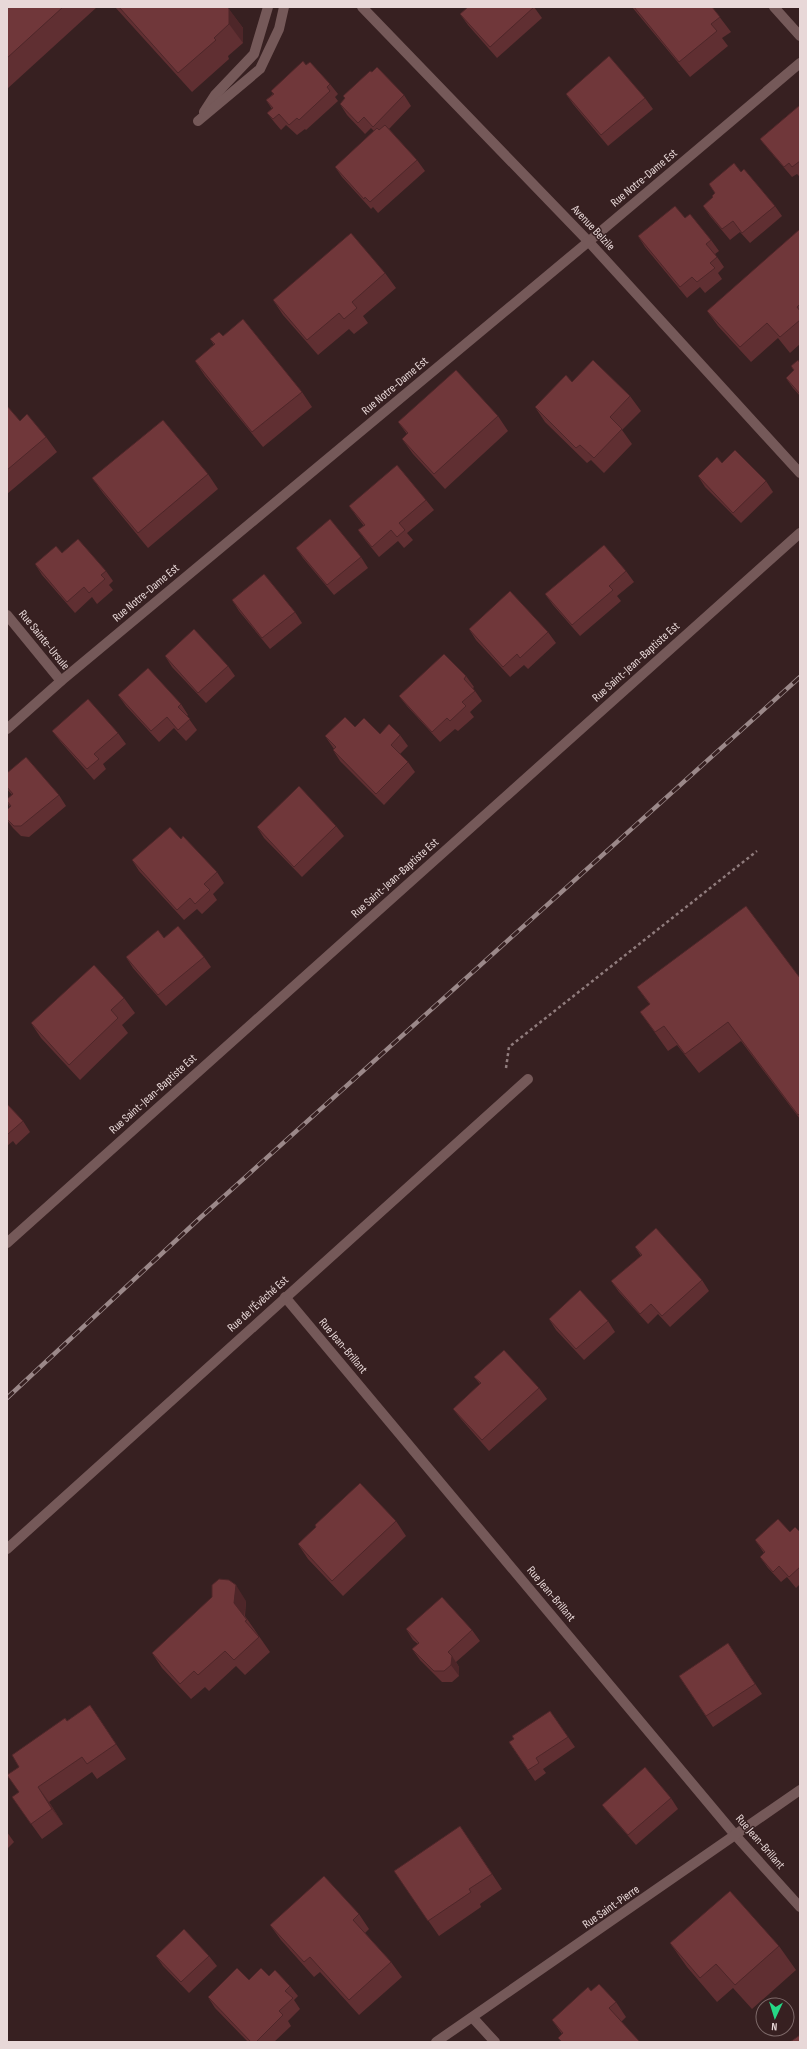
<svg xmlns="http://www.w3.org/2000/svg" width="807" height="2049" viewBox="0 0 807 2049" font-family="'Sofia Sans Condensed',sans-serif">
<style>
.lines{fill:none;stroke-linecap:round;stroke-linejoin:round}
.path{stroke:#907c7d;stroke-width:2.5;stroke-dasharray:3 3;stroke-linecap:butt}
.minor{stroke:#755959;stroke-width:10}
.rail-casing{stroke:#9b8889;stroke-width:4.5}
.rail{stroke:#372021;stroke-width:3;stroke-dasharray:9;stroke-linecap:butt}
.wall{fill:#602f32}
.shaded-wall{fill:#4e2629}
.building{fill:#70373a;stroke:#4e2629}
.labels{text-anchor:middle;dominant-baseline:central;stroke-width:3;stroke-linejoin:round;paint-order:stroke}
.street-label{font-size:12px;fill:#e8d8d8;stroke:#372021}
</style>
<rect width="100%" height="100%" fill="#372021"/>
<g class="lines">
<!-- path -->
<polyline class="path" points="506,1068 509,1047 757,851"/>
<!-- minor -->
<g class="minor">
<polyline points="362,7 589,242 800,473"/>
<polyline points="774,7 800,36"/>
<polyline points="204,112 215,95 254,54 268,7"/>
<polyline points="198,121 260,69 279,29 284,7"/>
<polyline points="7,615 61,681"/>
<polyline points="7,729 61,681 606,227 800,63"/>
<polyline points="7,1243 800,533"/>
<polyline points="285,1297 736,1836 800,1907"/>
<polyline points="7,1549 528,1079"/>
<polyline points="473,2018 495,2042"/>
<polyline points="436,2042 800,1790"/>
</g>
<defs>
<polyline id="rail" points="7,1398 200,1218 800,677"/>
</defs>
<!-- rail casing -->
<use href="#rail" class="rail-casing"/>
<!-- rail -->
<use href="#rail" class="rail"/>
</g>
<!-- wall -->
<g class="wall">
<polygon points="7,7 97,7 7,89"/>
<polygon points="115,7 227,7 243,28 243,43 228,56 229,59 192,92"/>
<polygon points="534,7 542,18 497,58 468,25 460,14"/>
<polygon points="632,7 712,7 731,32 722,38 728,46 690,77"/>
<polygon points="306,65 330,84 338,94 335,97 338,101 306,130 305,129 297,135 286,125 281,130 275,123 267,113 272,109 266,100 273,94 271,91"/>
<polygon points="372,72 404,95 411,106 389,129 417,160 425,171 378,213 373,207 371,209 342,177 335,167 374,131 371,128 365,134 347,115 340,104 345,99 343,96"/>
<polygon points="566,94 645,98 653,109 608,146 573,104"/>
<polygon points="800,105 800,177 797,174 792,177 768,149 760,139"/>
<polygon points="741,172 775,206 782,216 750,243 740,232 730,240 710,216 703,206 713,197 715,193 709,184"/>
<polygon points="685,218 711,240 719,251 715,254 724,267 718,273 722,279 705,293 700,287 687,298 645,247 638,236"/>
<polygon points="800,229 800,344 790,353 778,338 751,362 718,326 707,311"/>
<polygon points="385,273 396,288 363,316 368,323 354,334 349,329 318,355 283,315 273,300"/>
<polygon points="223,336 302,392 312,407 263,447 205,376 195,361 214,345 210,339"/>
<polygon points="800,363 800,396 793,388 786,378 794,371 791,366"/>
<polygon points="572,382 630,396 641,411 622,430 632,444 604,473 591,460 587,463 545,422 535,407"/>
<polygon points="7,406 20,421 46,437 57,452 7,494"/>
<polygon points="498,416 508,431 445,489 413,454 402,439 407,434 398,422"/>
<polygon points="722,463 766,481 773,492 741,523 705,487 698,476"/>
<polygon points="208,474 218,489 148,548 103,493 92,478"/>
<polygon points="426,500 434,510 407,533 413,540 404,548 398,541 379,557 366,541 358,530 364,526 357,517 349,506"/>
<polygon points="296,548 361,557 368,568 334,595 303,558"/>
<polygon points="35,564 106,571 113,581 109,585 113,590 97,604 92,597 75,613 42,575"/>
<polygon points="626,571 634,582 617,596 621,601 580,636 553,605 545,594"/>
<polygon points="232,600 295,612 302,623 270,649 239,611"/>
<polygon points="469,629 548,632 556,643 528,669 524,665 510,677 476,640"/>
<polygon points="165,656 228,666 235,676 206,703 172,667"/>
<polygon points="466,676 474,687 473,688 482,701 470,712 474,717 458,731 455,729 440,742 407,706 399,696"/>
<polygon points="118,695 181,704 188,715 187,716 197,730 186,741 174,728 159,742 126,706"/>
<polygon points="355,727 380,734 400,735 408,746 400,754 408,762 415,772 384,805 340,761 333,750 334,749 325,736"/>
<polygon points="52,731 118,733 126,744 103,764 106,769 94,780 60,741"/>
<polygon points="7,773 59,795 66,806 29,837 21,836 13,828 7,820 7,810 10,807 7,802 12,795 7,789"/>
<polygon points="336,826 344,836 302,877 264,838 257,827"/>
<polygon points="181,839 217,872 224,883 213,894 217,900 202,914 197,909 184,920 139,871 132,860"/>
<polygon points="164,938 204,957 211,967 166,1006 133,968 126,957"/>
<polygon points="800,978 800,1119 741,1041 699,1073 677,1045 668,1051 640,1012 650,1005 637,987"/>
<polygon points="124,998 135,1013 122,1025 128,1033 80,1080 41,1038 31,1023"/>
<polygon points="7,1104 23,1121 30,1132 16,1145 13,1141 7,1146"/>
<polygon points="635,1247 702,1280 709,1291 670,1327 658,1314 648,1324 619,1292 611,1281 641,1256"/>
<polygon points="549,1319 608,1321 615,1332 584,1360 556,1330"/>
<polygon points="474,1377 539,1388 547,1399 489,1451 461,1419 453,1409 480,1384"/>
<polygon points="396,1521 406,1536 343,1596 308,1559 298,1544 316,1527 315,1525"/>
<polygon points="790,1532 800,1532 800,1584 796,1588 787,1577 781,1582 768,1568 760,1557 764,1553 755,1540"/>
<polygon points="246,1601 245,1616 270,1652 245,1675 236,1666 209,1691 205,1687 191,1699 162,1668 152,1653"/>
<polygon points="406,1629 472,1630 480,1641 456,1662 459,1667 459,1676 452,1682 442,1682 420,1660 412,1649 418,1644 413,1640"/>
<polygon points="735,1654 762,1694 713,1727 679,1676"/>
<polygon points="90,1705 126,1759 97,1779 92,1772 49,1802 63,1824 42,1839 12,1797 19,1793 19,1767 67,1721"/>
<polygon points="550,1711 575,1747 543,1769 546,1773 535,1781 509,1742 514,1739"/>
<polygon points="671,1798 678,1809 636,1845 610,1815 602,1805"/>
<polygon points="7,1832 14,1842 7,1849"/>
<polygon points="471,1842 502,1889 480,1904 481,1907 439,1936 394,1871"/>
<polygon points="359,1914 369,1929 365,1933 391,1962 402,1977 359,2015 320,1972 314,1977 281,1940 270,1925"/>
<polygon points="670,1943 779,1946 796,1970 752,2009 733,1988 717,2002 687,1967"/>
<polygon points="156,1956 209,1956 217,1966 189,1993 163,1966"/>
<polygon points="269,1976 290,1986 298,1996 294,2000 300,2009 288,2021 291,2026 274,2042 248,2042 215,2008 208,1997 249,1980"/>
<polygon points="591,1991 616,2002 626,2017 621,2022 640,2042 561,2042 558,2038 562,2034 552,2020"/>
</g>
<!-- shaded-wall -->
<g class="shaded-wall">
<polygon points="229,9 243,28 243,43 229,24"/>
<polygon points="236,1585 246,1601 244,1618 234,1603"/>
<polygon points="452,1656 459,1667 459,1676 451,1665"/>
<polygon points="38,1787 49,1802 63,1824 52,1809"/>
</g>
<!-- building -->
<g class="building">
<polygon points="7,7 63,7 7,58"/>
<polygon points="119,7 227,7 229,9 229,24 214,38 216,40 178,73"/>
<polygon points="468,7 534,7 490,47 460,14"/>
<polygon points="634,7 712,7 720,17 711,24 717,31 679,62"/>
<polygon points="609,56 645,98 601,135 566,94"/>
<polygon points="303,61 306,65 310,62 330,84 327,87 330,91 299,120 297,118 289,125 279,114 273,119 267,113 273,108 266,100 274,94 271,91"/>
<polygon points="377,67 404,95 373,127 364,117 358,123 340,104 345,98 343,96 370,71 372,72"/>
<polygon points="800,105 800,161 792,167 789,163 784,167 760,139"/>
<polygon points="385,125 417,160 370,202 365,197 364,199 335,167 377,128 379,130"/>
<polygon points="734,163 741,172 744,169 775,206 742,233 733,221 722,229 703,206 713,197 712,196 715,193 709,184"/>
<polygon points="675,206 685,218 690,214 711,240 706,244 717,257 710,263 715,268 697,282 692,277 680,287 638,236"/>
<polygon points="800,229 800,304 797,307 800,311 800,320 780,337 767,323 740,347 707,311"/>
<polygon points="351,233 385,273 352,302 357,308 344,319 339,313 307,340 273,300"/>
<polygon points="243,319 302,392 252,432 195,361 215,344 210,339 219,332 223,336"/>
<polygon points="593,360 630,396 610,417 622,429 594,458 580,445 576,448 535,407 566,375 572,382"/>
<polygon points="798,360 800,363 800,394 786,378 794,370 791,366"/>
<polygon points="456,370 498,416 434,474 402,439 408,433 398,422"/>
<polygon points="7,406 20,421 27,414 46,437 7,470"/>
<polygon points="163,420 208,474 138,533 92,478"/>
<polygon points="735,450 766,481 733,513 698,476 717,457 722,463"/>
<polygon points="397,465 426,500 399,523 405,530 397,537 391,530 372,547 358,530 365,525 349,506"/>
<polygon points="330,519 361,557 327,585 296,548"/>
<polygon points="78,539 106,571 101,575 105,579 89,593 84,587 67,602 35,564 56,546 62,553"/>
<polygon points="604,545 626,571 609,586 613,590 572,625 545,594"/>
<polygon points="264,574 295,612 262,638 232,600"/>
<polygon points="510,591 548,632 520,658 517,654 503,667 469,629"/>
<polygon points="194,629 228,666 198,693 165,656"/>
<polygon points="444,654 466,676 464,679 475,691 462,702 466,706 450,721 447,718 432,732 399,696"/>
<polygon points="148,668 181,704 178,707 190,719 178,730 167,717 151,731 118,695"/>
<polygon points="88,699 118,733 94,754 99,759 87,769 52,731"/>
<polygon points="345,717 355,727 364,718 380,734 389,724 400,735 391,745 408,762 376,794 333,750 336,747 325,736"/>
<polygon points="26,757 59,795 21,826 14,826 7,819 7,810 11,806 7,801 7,799 13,794 7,787 7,773"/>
<polygon points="299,786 336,826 294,867 257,827"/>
<polygon points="170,827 181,839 183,836 217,872 204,884 210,890 195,904 190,898 177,910 132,860"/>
<polygon points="746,906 800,978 800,1113 798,1115 728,1022 685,1054 664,1026 655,1032 640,1012 650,1004 637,987"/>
<polygon points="178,926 204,957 158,995 126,957 158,930 164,938"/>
<polygon points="94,965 124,998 111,1010 118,1018 69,1065 31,1023"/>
<polygon points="7,1104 23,1121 8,1134 7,1132"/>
<polygon points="656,1228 702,1280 662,1316 651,1304 640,1314 611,1281 642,1255 635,1247"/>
<polygon points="580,1290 608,1321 576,1349 549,1319"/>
<polygon points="504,1350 539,1388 482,1440 453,1409 481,1383 474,1377"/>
<polygon points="360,1483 396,1521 332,1581 298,1544 316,1527 315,1525"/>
<polygon points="778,1519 790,1532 795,1527 800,1532 800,1567 789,1577 779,1566 773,1572 760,1557 765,1552 755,1540"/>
<polygon points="219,1579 229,1580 236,1585 234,1603 247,1620 245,1621 259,1637 234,1660 225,1651 198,1675 194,1671 180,1684 152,1653 212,1597 212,1585"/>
<polygon points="442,1597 472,1630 448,1652 452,1656 451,1665 444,1671 434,1671 412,1649 419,1643 406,1629"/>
<polygon points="728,1643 755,1684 706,1716 679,1676"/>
<polygon points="90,1705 116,1744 87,1764 82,1757 38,1787 52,1809 31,1824 12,1797 19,1792 7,1775 19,1767 12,1755 65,1718 67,1721"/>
<polygon points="550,1711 568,1737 536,1758 539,1763 528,1770 509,1742 514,1739 512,1736"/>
<polygon points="645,1767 671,1798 628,1835 602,1805"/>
<polygon points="460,1826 492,1874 469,1889 471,1892 428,1921 394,1871"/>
<polygon points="324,1876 359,1914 353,1920 391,1962 349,2000 310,1957 304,1962 270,1925"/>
<polygon points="730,1891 779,1946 735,1985 716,1964 700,1978 670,1943"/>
<polygon points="184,1929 209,1956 181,1982 156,1956"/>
<polygon points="237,1968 249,1980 261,1968 269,1976 275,1970 290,1986 285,1991 293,1998 279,2011 283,2015 256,2042 251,2042 208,1997"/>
<polygon points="599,1984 616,2002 609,2008 640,2042 562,2042 558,2038 563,2033 552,2020 588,1987 591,1991"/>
<polygon points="800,2035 800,2042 790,2042"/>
</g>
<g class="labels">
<!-- street labels -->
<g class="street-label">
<text transform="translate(644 178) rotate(-40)">Rue Notre-Dame Est</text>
<text transform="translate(593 228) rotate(47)">Avenue Belzile</text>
<text transform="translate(395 386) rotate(-40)">Rue Notre-Dame Est</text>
<text transform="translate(146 593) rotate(-40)">Rue Notre-Dame Est</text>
<text transform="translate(44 640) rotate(51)">Rue Sainte-Ursule</text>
<text transform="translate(636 662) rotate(-42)">Rue Saint-Jean-Baptiste Est</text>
<text transform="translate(395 878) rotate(-42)">Rue Saint-Jean-Baptiste Est</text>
<text transform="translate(153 1094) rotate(-42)">Rue Saint-Jean-Baptiste Est</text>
<text transform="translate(258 1304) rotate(-42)">Rue de l'Évêché Est</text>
<text transform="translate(343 1346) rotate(50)">Rue Jean-Brillant</text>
<text transform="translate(551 1594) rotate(50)">Rue Jean-Brillant</text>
<text transform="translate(760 1842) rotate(49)">Rue Jean-Brillant</text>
<text transform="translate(611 1907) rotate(-35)">Rue Saint-Pierre</text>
</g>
</g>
<!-- border -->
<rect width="807" height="2049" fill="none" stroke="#e8d8d8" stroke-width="16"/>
<!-- north arrow -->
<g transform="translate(775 2017) rotate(184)"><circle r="19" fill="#372021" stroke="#7e6a6a"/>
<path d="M0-3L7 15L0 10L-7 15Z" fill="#25d886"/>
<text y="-6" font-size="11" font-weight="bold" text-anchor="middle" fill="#e8d8d8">N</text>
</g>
</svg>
